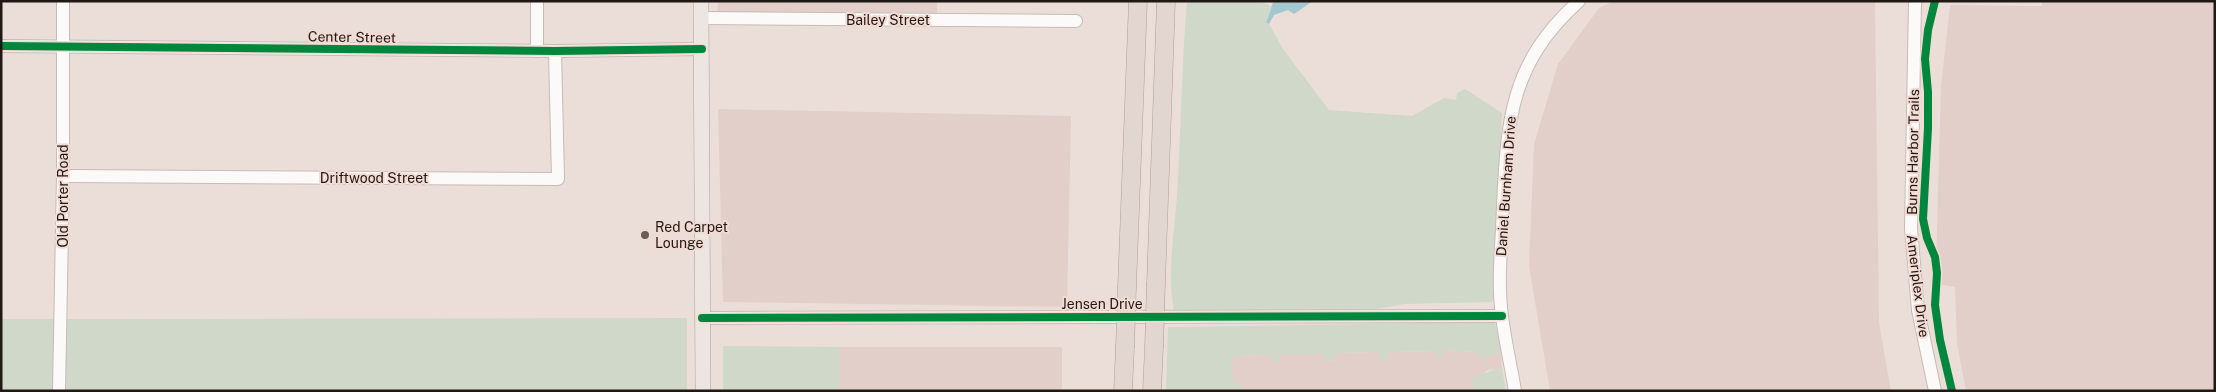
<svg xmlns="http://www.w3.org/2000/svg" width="2216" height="392" viewBox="0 0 2216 392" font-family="'Public Sans',sans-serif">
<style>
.industrial{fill:#e2cfc9}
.green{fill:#d0d8ca}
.water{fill:#a4c8cf}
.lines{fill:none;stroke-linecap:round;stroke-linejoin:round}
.minor-casing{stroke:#c5bbb7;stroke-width:14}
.major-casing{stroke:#ae9f97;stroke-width:16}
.highway-casing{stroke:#ae9f97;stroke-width:19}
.minor{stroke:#fcfaf9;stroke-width:12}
.major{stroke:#ece5e1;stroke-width:15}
.highway{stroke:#e1d7d0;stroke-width:18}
.highway-bridge-casing{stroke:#ae9f97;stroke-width:19;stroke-linecap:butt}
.highway-bridge{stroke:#e1d7d0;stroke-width:18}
.cycleway-casing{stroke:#f2dbd2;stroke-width:11}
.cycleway{stroke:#00873e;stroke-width:8}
.poi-dot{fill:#675d5a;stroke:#f2dbd2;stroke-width:2}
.labels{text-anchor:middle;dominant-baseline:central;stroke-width:4;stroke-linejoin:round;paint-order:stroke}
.street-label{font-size:14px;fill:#201815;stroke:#f2dbd2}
.poi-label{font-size:14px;fill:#201815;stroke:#f2dbd2;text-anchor:start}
</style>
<rect width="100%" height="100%" fill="#ebded9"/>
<!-- industrial -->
<g class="industrial">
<polygon points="718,1 937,1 937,14 717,13"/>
<polygon points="1614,1 1875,1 1879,322 1891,391 1550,391 1529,266 1534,144 1558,64 1599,8"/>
<polygon points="2042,1 2215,1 2215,391 1966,391 1957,344 1955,287 1938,284 1936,266 1941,86 1950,5 2042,6"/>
<polygon points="718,109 1071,116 1067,307 723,302"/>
<rect x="839" y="347" width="223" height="44"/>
<polygon points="1444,350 1476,352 1482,358 1501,352 1502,368 1488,370 1483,374 1473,377 1473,391 1241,391 1241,385 1233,381 1230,375 1230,366 1233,363 1233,356 1270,355 1273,362 1278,362 1279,354 1324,354 1326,361 1334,360 1337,353 1379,352 1381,359 1388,360 1390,352 1437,351 1441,358"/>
</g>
<!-- green -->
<g class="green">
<path d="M1187 1H1259L1271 6 1266 23 1269 24 1283 49 1329 110 1412 116 1444 98 1456 100 1457 93 1465 89 1502 113 1495 291 1492 302 1405 304 1370 310 1174 311C1166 269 1176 224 1178 181 1181 121 1182 61 1187 1Z"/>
<polygon points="687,318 687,391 1,391 1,319"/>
<polygon points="1495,322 1501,352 1482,358 1475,352 1444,350 1441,358 1437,357 1436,351 1390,352 1388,360 1380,359 1379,352 1337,353 1334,360 1326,361 1324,354 1280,354 1279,362 1273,362 1270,355 1233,356 1233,363 1230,366 1233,381 1241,385 1241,391 1166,391 1168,327"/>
<polygon points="723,346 839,347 839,391 723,391"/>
<path d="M1502 368 1506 391H1473V377C1485 374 1489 370 1502 368Z"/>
</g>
<!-- water -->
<polygon class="water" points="1278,1 1313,1 1294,14 1288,10 1274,15 1269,24 1266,23 1273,2"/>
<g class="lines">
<defs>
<g id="minor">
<polyline points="537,1 537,51"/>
<polyline points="1915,1 1911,228 1918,310 1935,391"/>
<polyline points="701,18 1076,21"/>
<polyline points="1,46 555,51 702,49"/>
<polyline points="63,176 558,179 555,51"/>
<polyline points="702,318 1502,316"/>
<polyline points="59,391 63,176 63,1"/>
<path d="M1515 391C1511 366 1505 341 1502 316 1497 280 1502 243 1503 207 1507 120 1510 63 1579 1"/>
</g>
<polyline id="major" points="701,1 703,391"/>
<g id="highway">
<polyline points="1156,283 1166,1"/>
<polyline points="1127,287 1138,1"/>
<polyline points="1123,391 1125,347"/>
<polyline points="1152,391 1154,347"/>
</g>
</defs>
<!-- minor casing -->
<use href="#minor" class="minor-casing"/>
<!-- major casing -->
<use href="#major" class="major-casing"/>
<!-- highway casing -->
<use href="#highway" class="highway-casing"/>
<!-- minor -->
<use href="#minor" class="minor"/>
<!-- major -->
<use href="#major" class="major"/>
<!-- highway -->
<use href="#highway" class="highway"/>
<defs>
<g id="highway-bridge">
<polyline points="1125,347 1127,287"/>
<polyline points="1154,347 1156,283"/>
</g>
</defs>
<!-- highway-bridge casing -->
<use href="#highway-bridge" class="highway-bridge-casing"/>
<!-- highway-bridge -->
<use href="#highway-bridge" class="highway-bridge"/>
<defs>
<g id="cycleway">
<polyline points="1935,1 1928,30 1925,59 1928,92 1928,128 1923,219 1927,238 1935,257 1937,273 1935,305 1940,340 1952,391"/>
<polyline points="1,46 555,51 702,49"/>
<polyline points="702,318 1502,316"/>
</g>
</defs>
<!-- cycleway casing -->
<use href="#cycleway" class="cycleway-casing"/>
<!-- cycleway -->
<use href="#cycleway" class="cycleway"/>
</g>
<!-- markers -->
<circle class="poi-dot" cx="645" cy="235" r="5"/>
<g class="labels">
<!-- street labels -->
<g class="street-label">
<text x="888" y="20">Bailey Street</text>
<text transform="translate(352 37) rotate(1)">Center Street</text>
<text transform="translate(1913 152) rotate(-89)">Burns Harbor Trails</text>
<text x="374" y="178">Driftwood Street</text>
<text transform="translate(1506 186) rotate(-86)">Daniel Burnham Drive</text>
<text transform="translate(63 196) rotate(-90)">Old Porter Road</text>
<text transform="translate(1918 286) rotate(83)">Ameriplex Drive</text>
<text x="1102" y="304">Jensen Drive</text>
</g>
<!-- poi labels -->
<g class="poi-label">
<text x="655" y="227">Red Carpet<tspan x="655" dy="16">Lounge</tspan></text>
</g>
</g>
<!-- border -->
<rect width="2216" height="392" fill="none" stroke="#201815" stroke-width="5"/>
</svg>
